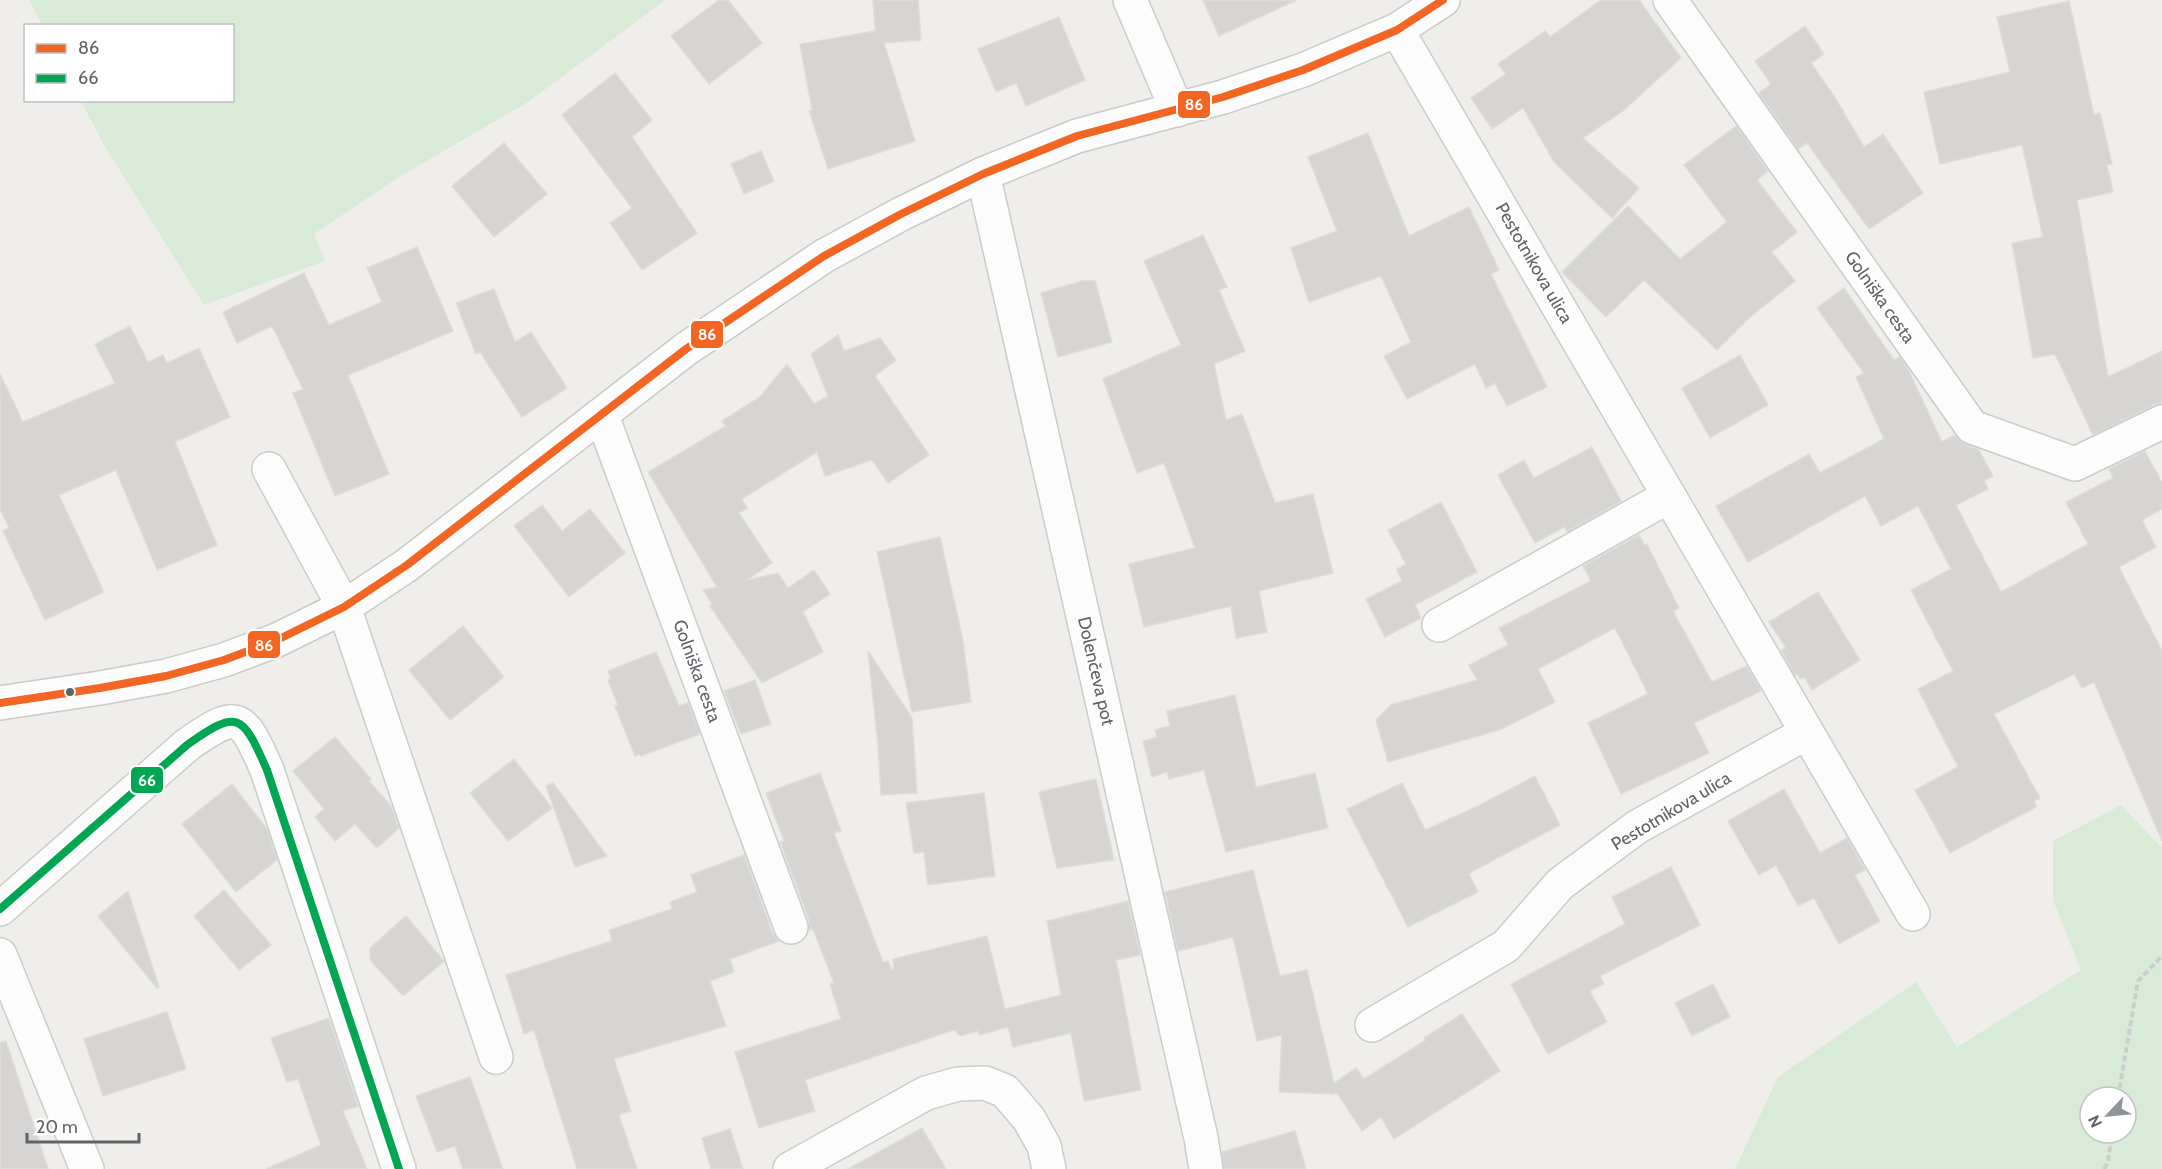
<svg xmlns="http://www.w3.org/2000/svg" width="2162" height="1169" viewBox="0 0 2162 1169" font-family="Cabin,sans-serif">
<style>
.green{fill:#d8ebd6;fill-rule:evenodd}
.building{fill:#d6d5d3;stroke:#deddd9;stroke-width:1.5}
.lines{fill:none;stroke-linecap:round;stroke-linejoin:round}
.street-casing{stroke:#cbcccc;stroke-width:36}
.secondary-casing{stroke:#cacacb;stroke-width:36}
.path{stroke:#cacfcc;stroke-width:4;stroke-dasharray:6 3;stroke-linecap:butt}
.street{stroke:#fdfcfc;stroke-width:33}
.secondary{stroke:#fdfcfc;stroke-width:33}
.bus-1-casing{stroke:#fff;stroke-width:12}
.bus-2-casing{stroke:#fff;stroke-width:12}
.bus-1{stroke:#f26522;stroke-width:8}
.bus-2{stroke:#00a651;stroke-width:8}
.bus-dot{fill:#5f6368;stroke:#fff;stroke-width:2}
.labels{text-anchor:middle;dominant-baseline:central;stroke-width:5;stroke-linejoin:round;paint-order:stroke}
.street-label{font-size:18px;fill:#5f6368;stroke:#fff}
.line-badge{stroke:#fff;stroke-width:2}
.badge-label{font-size:16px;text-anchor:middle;font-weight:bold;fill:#fff}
</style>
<rect width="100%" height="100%" fill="#efeeea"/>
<!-- green -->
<g class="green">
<polygon points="29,0 665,0 528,102 399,177 314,234 325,261 204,305 104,145 81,101 232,100 232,26 42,25"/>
<path d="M2121 805 2162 848V1169H1735L1778 1077 1916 982 1957 1047 2081 970 2053 900V841ZM2090 1097H2126V1133H2090Z"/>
</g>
<!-- building -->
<g class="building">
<polygon points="719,0 728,0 762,43 709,84 671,36"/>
<polygon points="873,0 918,0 921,40 884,43 915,141 828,169 809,111 812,110 800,44 875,31"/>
<polygon points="1203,0 1297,0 1219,36"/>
<polygon points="1601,0 1639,0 1681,58 1623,111 1583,138 1639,188 1612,218 1554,162 1523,108 1492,129 1471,98 1506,74 1498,64 1545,31 1550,37"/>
<polygon points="2069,1 2094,115 2100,113 2112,164 2107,165 2113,192 2077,200 2108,377 2162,351 2162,403 2154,405 2093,435 2055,354 2033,358 2012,243 2043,237 2022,145 1940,164 1924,92 2010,72 1997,17"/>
<polygon points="1059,17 1085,80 1026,106 1016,83 996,92 978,49"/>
<polygon points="1805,26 1824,54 1811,63 1836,99 1864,147 1883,134 1923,193 1869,229 1807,143 1798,149 1759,93 1771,84 1755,61"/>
<polygon points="615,73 652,120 632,137 697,233 642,270 610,223 632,208 562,115"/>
<polygon points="1736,126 1768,171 1757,180 1797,232 1772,252 1795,281 1750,317 1717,350 1644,280 1606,317 1562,272 1628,206 1680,259 1727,222 1684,165"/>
<polygon points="1368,133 1409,236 1469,207 1499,270 1491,274 1547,387 1507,406 1495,383 1486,388 1475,364 1407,399 1384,356 1411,342 1381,276 1309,302 1291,248 1337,231 1308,157"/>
<polygon points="504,143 547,194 494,237 452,186"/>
<polygon points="761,151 774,181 744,194 731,164"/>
<polygon points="1203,235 1227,287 1219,290 1245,351 1214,364 1226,420 1242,414 1275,503 1313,494 1333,573 1259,591 1267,632 1236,638 1231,606 1144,627 1129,564 1195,548 1164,463 1137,473 1103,379 1181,345 1144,261"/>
<polygon points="417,247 453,331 348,375 389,474 335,496 293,393 303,389 272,326 237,343 223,312 304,273 329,325 382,302 367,268"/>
<polygon points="1082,281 1095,281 1112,342 1058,357 1041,293"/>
<polygon points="1844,288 1894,360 1900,357 1909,371 1942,442 1955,435 1965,444 1979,450 1993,476 1984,481 1988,489 1956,505 2001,592 2088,544 2066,502 2113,478 2109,469 2145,451 2162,483 2162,509 2142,520 2156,547 2119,567 2162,651 2162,841 2094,682 2082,688 2074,674 1994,714 2040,798 2034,801 2036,807 1950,853 1915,790 1958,767 1918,689 1953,671 1911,590 1951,569 1918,506 1881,526 1865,496 1748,562 1716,506 1809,454 1820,473 1884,439 1856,377 1864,373 1817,308"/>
<polygon points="494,289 515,342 531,332 567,388 522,417 480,352 476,354 456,303"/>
<polygon points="130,326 148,362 163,355 167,363 199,348 230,417 175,442 217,545 157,570 116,470 59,495 104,592 45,620 3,531 9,528 0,509 0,374 23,422 115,383 95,344"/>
<polygon points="838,335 844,351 880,338 896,360 875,376 929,455 888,483 872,460 825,476 817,452 742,499 747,508 739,513 772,563 747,580 778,573 788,588 814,570 830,594 803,612 823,652 762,683 710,606 712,604 703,590 717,587 648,472 726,426 722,421 760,397 787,364 814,404 828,396 811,354"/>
<polygon points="1740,355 1768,405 1710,438 1682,388"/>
<polygon points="1592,447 1621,501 1567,532 1564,527 1535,543 1498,475 1524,460 1534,478"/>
<polygon points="1441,502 1477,572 1415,605 1421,618 1385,637 1366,599 1402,581 1397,569 1406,564 1388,530"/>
<polygon points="542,505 562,531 590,509 625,553 569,597 514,526"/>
<polygon points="1639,535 1644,545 1647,544 1679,608 1673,611 1712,682 1747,666 1761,691 1694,723 1709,753 1621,794 1588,723 1648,694 1615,628 1538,669 1555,702 1502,729 1388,762 1376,720 1391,705 1477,680 1469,665 1508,645 1499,628 1591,581 1583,566"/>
<polygon points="940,537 963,641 971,702 912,712 877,552"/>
<polygon points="1818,592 1860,660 1812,690 1804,677 1800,679 1798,674 1795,675 1781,650 1786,648 1769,622"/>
<polygon points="463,626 504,677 450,720 409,670"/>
<polygon points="868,651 912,718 917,793 881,795 878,746"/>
<polygon points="656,652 679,706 688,703 700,734 641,756 640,754 635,756 615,706 618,705 608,680 611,679 608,671"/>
<polygon points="755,680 771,724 741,734 724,691"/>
<polygon points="1235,695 1256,787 1315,773 1328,828 1226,852 1204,770 1169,779 1167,772 1152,777 1143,741 1157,737 1155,730 1170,726 1167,711"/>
<polygon points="335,737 371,779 369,781 391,806 399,828 377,848 355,824 335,841 315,817 324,809 293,771"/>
<polygon points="514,759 552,808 508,841 470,793"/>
<polygon points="820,773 841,831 834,833 883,962 888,961 892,970 894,970 893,959 987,936 1005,1009 1061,995 1047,921 1128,901 1140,955 1116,960 1141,1090 1084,1101 1071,1033 1013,1047 1008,1027 979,1035 978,1031 960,1036 954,1030 805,1080 815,1111 759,1128 735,1052 841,1019 830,984 834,983 813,929 809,930 809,920 780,842 784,841 766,793"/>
<polygon points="1535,776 1560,825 1473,871 1469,874 1478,892 1408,927 1347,809 1402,783 1425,830 1476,807"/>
<polygon points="1096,779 1114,860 1057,868 1039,792"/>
<polygon points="553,783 607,856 575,867 546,786"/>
<polygon points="232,784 267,829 277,860 236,892 182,824"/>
<polygon points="1784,789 1820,853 1847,838 1865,870 1855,875 1880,921 1839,944 1814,898 1798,906 1776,865 1759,875 1728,821"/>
<polygon points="984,793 995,876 928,885 924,852 914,853 906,803"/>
<polygon points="744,855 773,934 779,941 730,959 734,972 710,981 726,1026 614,1059 631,1111 619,1115 637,1169 577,1169 534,1030 524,1034 506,975 612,941 609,930 672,909 670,902 697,892 691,875"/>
<polygon points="1671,867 1700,925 1600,976 1604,984 1590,991 1607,1022 1548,1054 1511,984 1625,924 1612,897"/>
<polygon points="1253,870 1280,976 1307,970 1334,1083 1356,1068 1364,1079 1426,1040 1424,1038 1462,1014 1500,1071 1394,1139 1381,1117 1362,1131 1335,1090 1336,1094 1279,1092 1282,1035 1257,1041 1233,937 1178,951 1165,892"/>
<polygon points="224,890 271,945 239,970 194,916"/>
<polygon points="128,891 159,987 157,988 98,916"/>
<polygon points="406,916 444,961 403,996 370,960 370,948"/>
<polygon points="1713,984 1730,1017 1692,1036 1675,1003"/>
<polygon points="167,1012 186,1069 103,1096 84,1039"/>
<polygon points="329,1018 358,1106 343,1111 367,1169 266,1169 321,1145 298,1079 287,1082 271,1038"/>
<polygon points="6,1041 48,1169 0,1169 0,1042"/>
<polygon points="470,1077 503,1169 463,1169 455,1146 437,1152 416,1096"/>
<polygon points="922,1128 946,1169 848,1169"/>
<polygon points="730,1129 743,1169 711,1169 702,1138"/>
<polygon points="1295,1131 1306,1169 1224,1169 1222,1152"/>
</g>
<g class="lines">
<defs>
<g id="street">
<polyline points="1130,0 1177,110"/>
<polyline points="1670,0 1972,427 2075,464 2162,422"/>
<polyline points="1397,30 1913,914"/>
<polyline points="983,174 1201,1138 1206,1169"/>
<polyline points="602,416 791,927"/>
<polyline points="269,469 344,607 496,1057"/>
<polyline points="1439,625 1669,496"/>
<path d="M0 909 187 745C238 709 242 713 267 770L399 1169"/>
<polyline points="0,955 87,1169"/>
<polyline points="1372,1025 1506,946 1560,884 1637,827 1806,733"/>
<polyline points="790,1169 926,1093 958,1084 985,1083 1005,1091 1029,1119 1044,1146 1049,1169"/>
</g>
<polyline id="secondary" points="0,703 100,688 166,676 224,660 277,640 344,607 407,565 686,349 824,256 901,214 983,174 1077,136 1223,97 1303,70 1397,30 1443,0"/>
</defs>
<!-- street casing -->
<use href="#street" class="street-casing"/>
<!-- secondary casing -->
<use href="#secondary" class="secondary-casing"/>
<!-- path -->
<g class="path">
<polyline points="2118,1097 2138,981 2162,956"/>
<polyline points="2104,1169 2108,1162 2112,1133"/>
</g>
<!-- street -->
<use href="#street" class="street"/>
<!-- secondary -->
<use href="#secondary" class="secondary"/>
<defs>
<polyline id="bus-1" points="0,703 100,688 166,676 224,660 277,640 344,607 407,565 686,349 824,256 901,214 983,174 1077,136 1223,97 1303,70 1397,30 1443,0"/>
<path id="bus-2" d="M0 909 187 745C238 709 242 713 267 770L399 1169"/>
</defs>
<!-- bus-1 casing -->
<use href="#bus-1" class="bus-1-casing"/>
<!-- bus-2 casing -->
<use href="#bus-2" class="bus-2-casing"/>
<!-- bus-1 -->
<use href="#bus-1" class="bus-1"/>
<!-- bus-2 -->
<use href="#bus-2" class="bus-2"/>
</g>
<!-- markers -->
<circle class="bus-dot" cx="70" cy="692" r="5"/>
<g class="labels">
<!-- street labels -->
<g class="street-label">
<text transform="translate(1534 263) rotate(60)">Pestotnikova ulica</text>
<text transform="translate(1880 297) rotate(55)">Golniška cesta</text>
<text transform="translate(697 671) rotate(70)">Golniška cesta</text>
<text transform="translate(1096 671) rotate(77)">Dolenčeva pot</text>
<text transform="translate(1671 811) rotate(-31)">Pestotnikova ulica</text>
</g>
</g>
<g class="line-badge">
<rect x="1177" y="90" width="34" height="29" rx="6" fill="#f26522"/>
<rect x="690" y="320" width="34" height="29" rx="6" fill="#f26522"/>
<rect x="247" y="630" width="34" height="29" rx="6" fill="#f26522"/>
<rect x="130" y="766" width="34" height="28" rx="6" fill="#00a651"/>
</g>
<g class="badge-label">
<text x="1194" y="110">86</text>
<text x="707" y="340">86</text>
<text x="264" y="651">86</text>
<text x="147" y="786">66</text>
</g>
<!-- legend -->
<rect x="24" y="24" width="210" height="78" fill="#ffffff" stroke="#bfc1c3" stroke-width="1.5"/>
<rect x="36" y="44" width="30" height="9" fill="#f26522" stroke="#bfc1c3" stroke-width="1.5"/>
<text x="78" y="54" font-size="18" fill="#5f6368">86</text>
<rect x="36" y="74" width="30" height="9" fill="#00a651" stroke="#bfc1c3" stroke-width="1.5"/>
<text x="78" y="84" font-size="18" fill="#5f6368">66</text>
<!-- north arrow -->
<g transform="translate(2108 1115) rotate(244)"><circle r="28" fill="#ffffff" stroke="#bfc1c3" stroke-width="1.5"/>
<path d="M0-4.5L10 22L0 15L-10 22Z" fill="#919496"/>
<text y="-9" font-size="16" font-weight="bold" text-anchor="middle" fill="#5f6368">N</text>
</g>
<!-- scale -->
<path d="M27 1133v9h112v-9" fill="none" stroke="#5f6368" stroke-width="3"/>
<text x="36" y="1133" font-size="18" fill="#5f6368" stroke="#ffffff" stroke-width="4.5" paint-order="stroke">20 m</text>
</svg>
